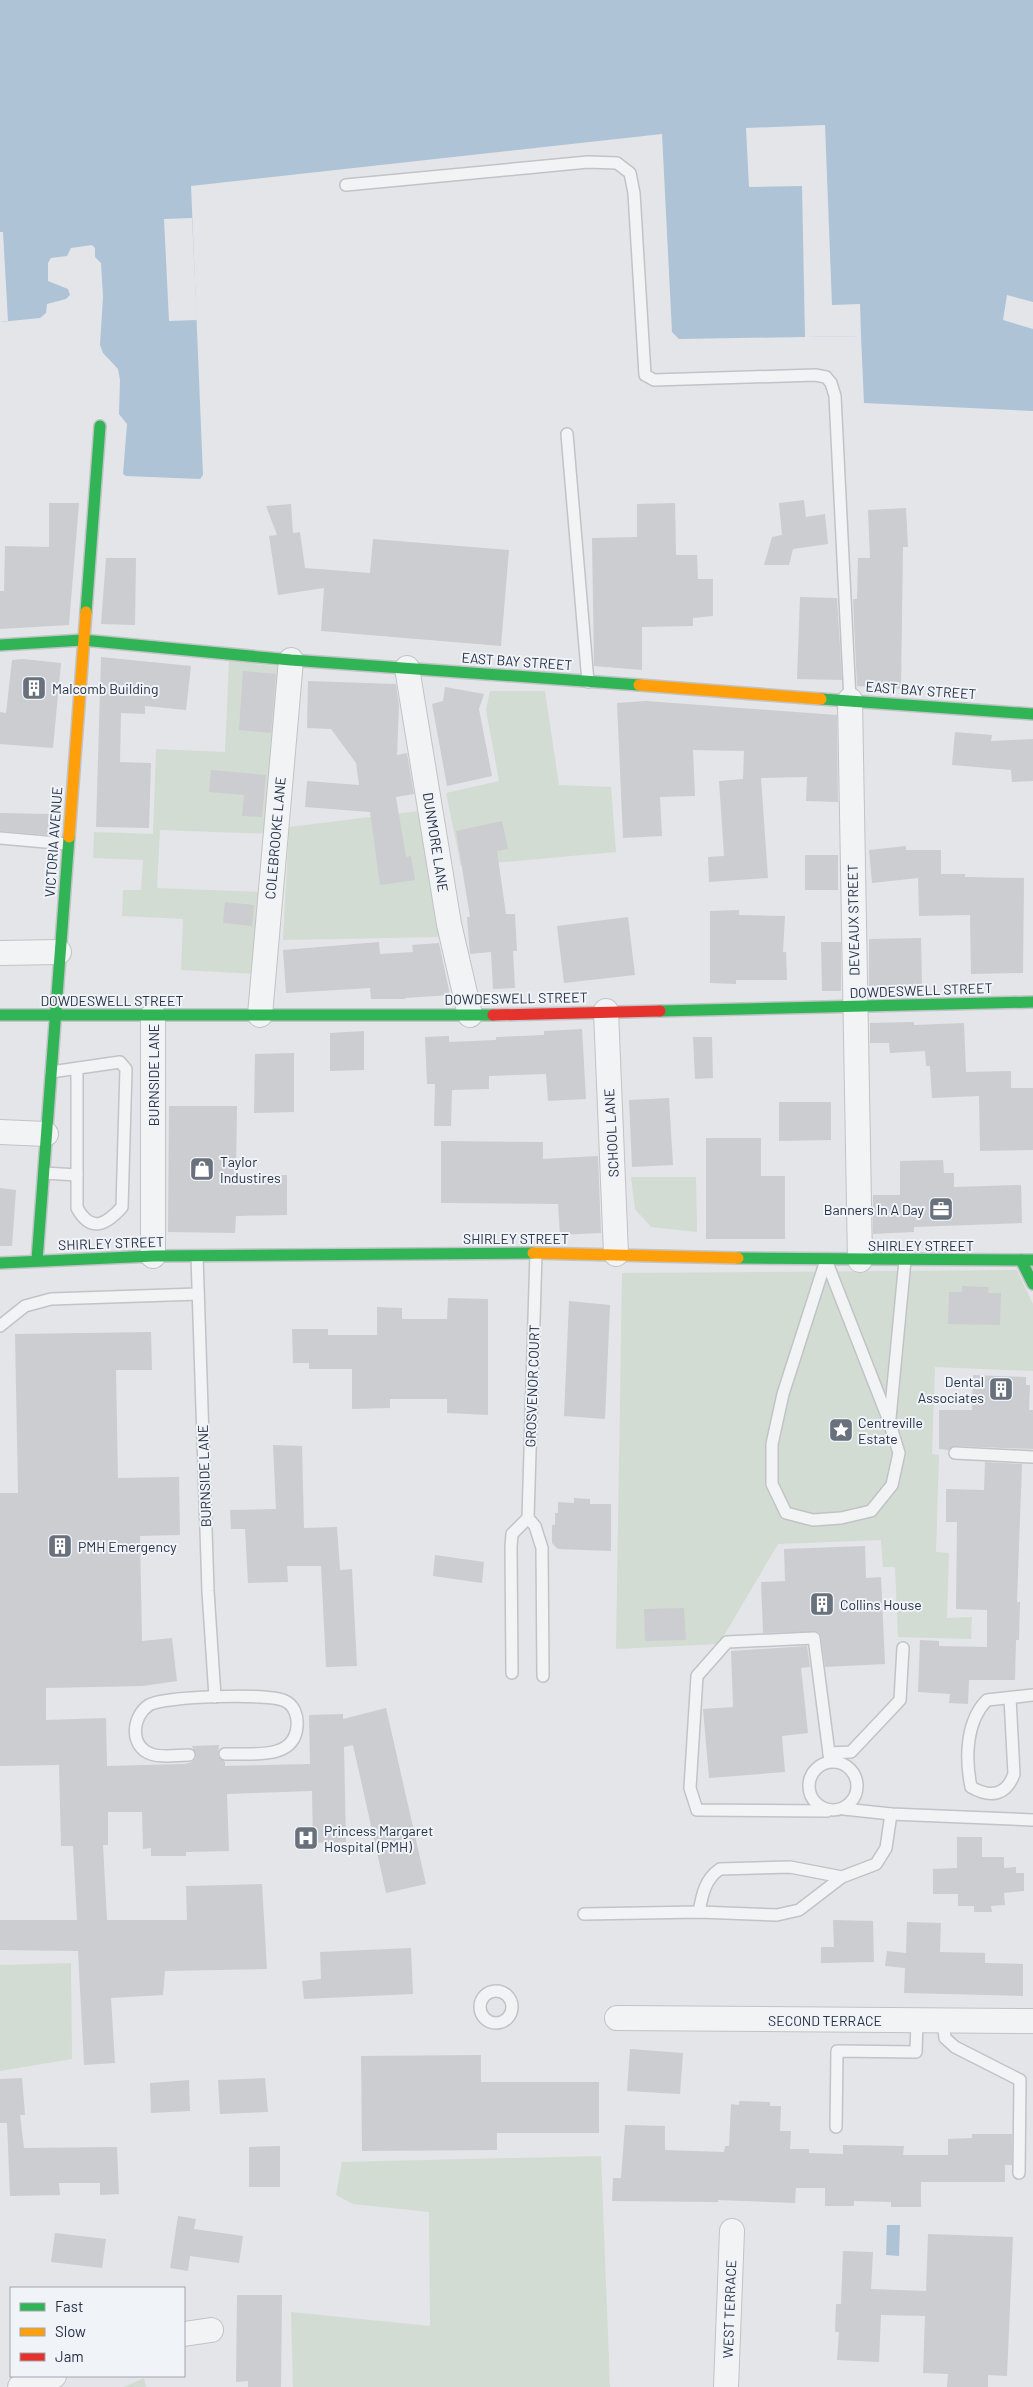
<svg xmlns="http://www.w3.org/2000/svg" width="1033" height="2387" viewBox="0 0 1033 2387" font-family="Barlow,sans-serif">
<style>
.green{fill:#d3dcd2}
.water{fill:#aec3d6}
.pier{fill:#e3e5e8}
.building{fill:#cbcdd1}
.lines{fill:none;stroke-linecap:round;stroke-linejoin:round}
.lane-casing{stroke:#c1c3c6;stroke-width:14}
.street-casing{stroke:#c1c3c6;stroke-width:26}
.fast-casing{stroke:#c1c3c6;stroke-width:14}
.slow-casing{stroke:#c1c3c6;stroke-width:14}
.jam-casing{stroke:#c1c3c6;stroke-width:14}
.lane{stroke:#f2f3f4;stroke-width:11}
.street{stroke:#f2f3f4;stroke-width:24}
.fast{stroke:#30b455;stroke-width:11}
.slow{stroke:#ff9f0a;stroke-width:11}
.jam{stroke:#e5322d;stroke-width:11}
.labels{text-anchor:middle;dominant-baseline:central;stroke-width:4;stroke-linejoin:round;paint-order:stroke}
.street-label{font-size:14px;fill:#273244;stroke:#f0f3f8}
.poi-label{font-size:14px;fill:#273244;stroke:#f0f3f8;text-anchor:start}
</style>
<rect width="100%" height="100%" fill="#e3e5e8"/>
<!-- green -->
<g class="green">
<polygon points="229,661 281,667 273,834 160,830 157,888 262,892 258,974 181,970 183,919 122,916 123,890 141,890 143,860 93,858 94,832 153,834 156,749 225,752"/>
<polygon points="490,691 545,691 559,785 611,787 616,852 461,866 446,793 499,781 486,710"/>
<polygon points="419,811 441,937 283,940 289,827"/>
<polygon points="631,1177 696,1177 697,1232 651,1227 635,1209"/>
<polygon points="1017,1270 1033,1304 1033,1371 935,1367 932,1454 939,1455 936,1552 949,1553 947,1618 972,1617 971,1639 898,1637 895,1567 883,1567 881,1540 778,1544 719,1644 616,1649 622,1273"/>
<polygon points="71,1963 72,2059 0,2071 0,1965"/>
<polygon points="601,2156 610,2387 293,2387 291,2312 430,2326 429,2212 353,2204 336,2195 342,2162"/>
<polygon points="144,2378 146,2387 124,2387"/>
</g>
<!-- water -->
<g class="water">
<polygon points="0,0 1033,0 1033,411 864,403 861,336 679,339 672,332 662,134 191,186 203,475 200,479 126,476 123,474 127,424 119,414 120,380 118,369 103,353 100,345 103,297 101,263 95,257 95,248 92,245 71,248 67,256 51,258 48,263 48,281 68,289 70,295 66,299 47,304 46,313 40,318 0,322"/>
<polygon points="887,2225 900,2225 899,2256 886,2255"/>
</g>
<!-- pier -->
<g class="pier">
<polygon points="825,125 832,305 860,304 861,336 805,337 802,186 749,187 746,128"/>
<polygon points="192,218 197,320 169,321 164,219"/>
<polygon points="0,232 3,232 8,321 0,322"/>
<polygon points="1007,295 1033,302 1033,329 1003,320"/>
</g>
<!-- building -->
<g class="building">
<polygon points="804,500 806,517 825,514 828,544 793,549 789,565 764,565 772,537 782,535 779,503"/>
<polygon points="49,503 79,503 69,625 0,629 0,591 4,591 5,546 49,547"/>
<polygon points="675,503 676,555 697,555 698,579 713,579 713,616 693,618 693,626 642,627 642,670 594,666 592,538 637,537 637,504"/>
<polygon points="291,504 293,533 300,532 305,568 370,573 373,539 509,550 501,646 321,631 324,588 278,595 269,536 277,535 266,506"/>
<polygon points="906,508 908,547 903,547 901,689 857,686 853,599 857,599 858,558 870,558 868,510"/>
<polygon points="106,558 136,558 135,625 101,624"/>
<polygon points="800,597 837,598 842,680 797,679"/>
<polygon points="101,657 191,666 186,710 145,706 145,714 121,713 120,762 151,763 149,828 96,827"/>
<polygon points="23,659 61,663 53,748 0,744 0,712 6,713 12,660"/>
<polygon points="243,671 276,674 271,733 239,730"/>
<polygon points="308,681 396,684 399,705 397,755 407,753 414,794 396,797 406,857 411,856 415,880 380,885 370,812 305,807 307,781 359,785 356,763 331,729 307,728"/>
<polygon points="445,687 484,694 479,709 492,776 447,786 432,704 443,701"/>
<polygon points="646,701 837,715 838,802 806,801 807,777 761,778 768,878 709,882 708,857 724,856 719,781 743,779 744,751 693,750 695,796 660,797 662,836 623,838 617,703"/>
<polygon points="955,732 992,735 991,741 1033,739 1033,781 1012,782 1011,770 952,765"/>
<polygon points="211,770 266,775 262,817 242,816 244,795 209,792"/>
<polygon points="0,813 49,814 48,835 0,831"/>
<polygon points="502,821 508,849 497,851 506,914 515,914 517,951 513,951 515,988 493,989 491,952 470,954 467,917 470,917 456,831"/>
<polygon points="906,846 906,850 941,850 941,874 965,874 965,877 1024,878 1023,973 971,974 970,915 919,916 918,878 872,883 869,850"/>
<rect x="805" y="855" width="33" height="35"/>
<polygon points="225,902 254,905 252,926 223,923"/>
<polygon points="739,910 739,915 785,916 783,952 786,952 787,980 736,980 736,984 710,983 710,911"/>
<polygon points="628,917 635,975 564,983 557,926"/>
<polygon points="921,938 922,985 869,986 869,939"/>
<polygon points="379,942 380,954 413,952 412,945 439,943 450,995 405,998 405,999 371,999 370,988 286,993 283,950"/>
<polygon points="821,942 841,942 841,991 822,991"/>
<polygon points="914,1022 914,1025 964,1023 966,1072 1011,1071 1011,1088 1033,1088 1033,1150 980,1151 979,1096 932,1098 930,1066 926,1066 925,1051 890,1053 889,1043 870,1043 870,1023"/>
<polygon points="582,1029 586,1099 548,1101 546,1074 489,1076 489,1089 452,1090 451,1126 434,1126 435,1084 427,1084 425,1037 449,1036 449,1042 496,1040 496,1037 544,1035 544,1031"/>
<polygon points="364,1031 364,1070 330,1071 330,1033"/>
<polygon points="693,1037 712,1037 713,1078 695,1079"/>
<polygon points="294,1053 294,1112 254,1113 255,1054"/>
<polygon points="669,1098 673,1165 632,1167 629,1100"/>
<polygon points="779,1102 831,1102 831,1140 779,1141"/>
<polygon points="169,1106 237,1106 236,1177 287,1175 287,1215 236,1216 235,1233 168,1232"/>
<polygon points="706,1138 761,1138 761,1176 785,1176 785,1239 706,1239"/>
<polygon points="441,1141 543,1142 543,1159 598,1156 601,1233 560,1235 558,1204 441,1203"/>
<polygon points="943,1160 944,1173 954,1173 954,1187 1021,1185 1022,1223 914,1227 914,1232 873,1234 873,1195 900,1195 900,1161"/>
<polygon points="0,1188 16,1190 12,1246 0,1246"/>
<polygon points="962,1286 989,1287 988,1293 1001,1293 1000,1325 948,1324 949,1292 962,1292"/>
<polygon points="448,1298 488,1299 488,1415 447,1413 447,1399 390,1399 390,1408 352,1409 352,1369 309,1369 309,1363 293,1363 292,1329 328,1329 328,1335 377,1335 377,1307 402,1308 402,1319 447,1319"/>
<polygon points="569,1301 610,1305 605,1419 564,1416"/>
<polygon points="151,1332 152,1370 116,1370 118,1478 179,1477 180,1535 140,1536 142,1641 172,1638 177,1681 143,1686 46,1688 46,1720 106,1718 107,1766 184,1764 192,1762 196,1758 192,1746 219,1745 218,1757 225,1762 225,1766 310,1764 309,1715 343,1714 343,1719 386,1708 426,1884 386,1893 353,1745 344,1747 346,1842 313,1843 312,1791 227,1794 229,1851 186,1852 186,1856 151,1856 151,1848 143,1849 142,1812 108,1812 108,1845 103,1845 107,1920 187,1920 186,1886 262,1884 267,1969 165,1971 163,1995 111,1998 115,2063 84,2065 78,1951 0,1950 0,1920 77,1920 73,1846 61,1846 59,1765 0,1766 0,1493 18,1493 15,1334"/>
<polygon points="973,1375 1026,1377 1026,1385 1030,1385 1029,1410 1033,1410 1033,1449 955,1446 948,1450 939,1449 939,1410 972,1410"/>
<polygon points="273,1445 302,1446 304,1528 337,1527 340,1570 352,1569 357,1666 326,1667 321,1566 287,1566 288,1582 248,1583 245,1529 231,1529 230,1510 276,1509"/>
<polygon points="985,1462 1022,1464 1017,1602 1020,1602 1019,1640 1016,1640 1015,1680 969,1680 968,1704 949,1703 950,1694 918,1692 920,1640 939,1641 939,1646 987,1647 987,1610 956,1609 957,1522 946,1522 946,1489 984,1490"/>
<polygon points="574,1498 590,1499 590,1504 611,1504 611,1551 558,1549 552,1543 552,1525 555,1525 555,1513 558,1513 558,1502 574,1503"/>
<polygon points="865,1546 866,1578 881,1577 885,1664 825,1667 821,1637 818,1632 763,1633 761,1582 785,1581 784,1549"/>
<polygon points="435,1555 484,1562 482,1583 433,1576"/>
<polygon points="684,1608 686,1640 645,1641 644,1609"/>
<polygon points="807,1646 810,1667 801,1668 808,1733 782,1736 785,1772 709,1778 703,1709 733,1707 731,1651"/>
<polygon points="957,1837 982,1837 982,1857 1004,1857 1004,1868 1016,1867 1016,1873 1024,1873 1024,1891 1004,1893 1005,1905 991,1906 992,1912 974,1912 974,1906 958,1906 958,1894 933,1894 933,1869 957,1868"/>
<polygon points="833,1920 873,1921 874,1962 821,1963 821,1947 834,1947"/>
<polygon points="907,1922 941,1923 940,1952 985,1953 985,1963 1023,1964 1023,1996 904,1993 905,1968 885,1966 887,1951 906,1953"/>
<polygon points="411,1948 413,1994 304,1999 302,1981 321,1979 320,1952"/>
<polygon points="630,2049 683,2053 680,2094 627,2091"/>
<polygon points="481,2055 481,2082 599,2082 599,2133 497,2133 497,2150 362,2151 361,2056"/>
<polygon points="22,2078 25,2115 20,2115 24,2148 117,2147 119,2194 100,2195 100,2183 59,2183 60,2195 10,2196 7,2123 0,2123 0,2079"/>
<polygon points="265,2078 268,2112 220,2114 218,2080"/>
<polygon points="189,2080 190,2111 151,2113 150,2083"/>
<polygon points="739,2101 770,2102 770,2106 781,2106 780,2131 791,2131 790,2149 809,2149 809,2153 843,2154 843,2145 904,2146 903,2155 948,2155 948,2139 972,2138 972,2134 1012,2134 1012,2165 1005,2165 1005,2182 921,2182 921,2207 891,2207 891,2202 854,2201 854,2206 825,2206 825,2188 796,2188 795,2203 718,2200 718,2202 612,2201 613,2178 621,2178 625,2125 665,2126 665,2150 724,2152 725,2146 729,2146 731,2104 739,2105"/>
<polygon points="280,2146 280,2187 249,2187 249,2147"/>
<polygon points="178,2216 196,2219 194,2229 243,2236 239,2263 190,2256 188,2271 170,2268"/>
<polygon points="55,2233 106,2239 102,2268 51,2262"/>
<polygon points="928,2234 1013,2237 1007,2376 988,2375 988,2387 947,2387 948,2374 923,2373 925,2316 881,2315 879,2362 837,2360 839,2332 835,2332 836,2304 841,2304 843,2251 873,2252 871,2289 926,2291"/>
<polygon points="237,2295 282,2295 281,2387 248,2387 248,2381 236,2382"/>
</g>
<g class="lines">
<defs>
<g id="lane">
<polyline points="346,185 588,162 617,163 630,173 634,193 645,375 654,380 815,375 826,377 831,383 835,396 850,700"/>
<polyline points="567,434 588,682"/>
<polyline points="0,838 68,844"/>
<path d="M51 1072 120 1062 126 1069 122 1207C106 1225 91 1233 77 1208V1068"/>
<polyline points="44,1173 77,1175"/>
<polyline points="197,1256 208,1591 215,1697"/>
<polygon points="826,1260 889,1421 899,1453 892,1485 871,1511 841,1518 813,1520 786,1513 772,1484 772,1444 783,1394"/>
<polyline points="0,1326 25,1306 51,1299 198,1294"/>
<polyline points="890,1418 905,1260"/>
<polyline points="955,1453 1033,1457"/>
<polyline points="528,1518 536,1253"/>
<polyline points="528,1518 535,1526 542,1548 543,1676"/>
<polyline points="512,1673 511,1547 512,1534 528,1518"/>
<path d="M1010 1698 1014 1774C1006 1796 990 1798 971 1787 965 1758 966 1721 987 1700L1033 1695"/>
<polyline points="829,1753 851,1752 900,1700 903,1648"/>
<path d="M189 1755C178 1755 162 1758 151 1754 129 1746 132 1716 149 1705 163 1696 271 1693 285 1701 294 1705 298 1716 297 1726 295 1761 250 1753 225 1754"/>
<circle cx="833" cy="1786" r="24"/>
<polyline points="844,1809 891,1814 1033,1820"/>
<polyline points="827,1811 697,1810 690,1788 697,1676 727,1642 814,1638 830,1761"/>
<path d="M699 1912C702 1895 705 1879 720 1869L790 1867 842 1877"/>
<polyline points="584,1914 699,1912 777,1915 799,1910 842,1877 876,1864 886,1848 891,1814"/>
<circle cx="496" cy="2007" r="16"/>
<polyline points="943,2021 945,2038 955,2047 1020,2080 1019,2173"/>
<polyline points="836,2127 837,2051 916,2052 917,2021"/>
</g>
<g id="street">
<polyline points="407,668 449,924 470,1015"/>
<polyline points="850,700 860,1260"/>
<polyline points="0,953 59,952"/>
<polyline points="606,1011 616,1254"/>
<polyline points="260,1015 291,660"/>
<polyline points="0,1132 46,1134"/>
<polyline points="153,1256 153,1015"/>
<polyline points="617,2018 1033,2021"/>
<polyline points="184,2334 211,2330"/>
<polyline points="20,2387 40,2383 54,2376"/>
<polyline points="726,2387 732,2231"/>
</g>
<g id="fast">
<polyline points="86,612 100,426"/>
<polyline points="0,645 83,640 291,660 639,685"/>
<polyline points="821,699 1033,714"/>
<polyline points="660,1011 1033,1002"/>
<polyline points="0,1015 493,1015"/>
<polyline points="738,1258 1033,1260"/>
<polyline points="37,1260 69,837"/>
<polyline points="1021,1260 1033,1284"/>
<polyline points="0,1263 153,1256 533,1253"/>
</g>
<g id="slow">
<polyline points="639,685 821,699"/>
<polyline points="69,837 86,612"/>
<polyline points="533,1253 738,1258"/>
</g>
<polyline id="jam" points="493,1015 660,1011"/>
</defs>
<!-- lane casing -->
<use href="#lane" class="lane-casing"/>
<!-- street casing -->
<use href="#street" class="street-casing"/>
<!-- fast casing -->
<use href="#fast" class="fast-casing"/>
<!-- slow casing -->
<use href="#slow" class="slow-casing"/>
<!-- jam casing -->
<use href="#jam" class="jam-casing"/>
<!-- lane -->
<use href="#lane" class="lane"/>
<!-- street -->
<use href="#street" class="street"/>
<!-- fast -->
<use href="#fast" class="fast"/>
<!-- slow -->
<use href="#slow" class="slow"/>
<!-- jam -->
<use href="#jam" class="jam"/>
</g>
<!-- icons -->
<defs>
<symbol id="building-square" viewBox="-11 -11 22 22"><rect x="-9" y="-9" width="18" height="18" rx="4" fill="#69717d" stroke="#f0f3f8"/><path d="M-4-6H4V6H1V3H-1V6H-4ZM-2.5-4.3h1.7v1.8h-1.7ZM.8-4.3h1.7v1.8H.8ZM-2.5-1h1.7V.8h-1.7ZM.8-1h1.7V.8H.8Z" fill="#fff"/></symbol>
<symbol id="shop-square" viewBox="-11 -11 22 22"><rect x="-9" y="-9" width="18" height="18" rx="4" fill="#69717d" stroke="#f0f3f8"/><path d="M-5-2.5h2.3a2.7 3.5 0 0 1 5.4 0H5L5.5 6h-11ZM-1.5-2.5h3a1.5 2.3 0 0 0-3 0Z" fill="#fff"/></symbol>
<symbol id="office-square" viewBox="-11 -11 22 22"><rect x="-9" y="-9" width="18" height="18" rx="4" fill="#69717d" stroke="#f0f3f8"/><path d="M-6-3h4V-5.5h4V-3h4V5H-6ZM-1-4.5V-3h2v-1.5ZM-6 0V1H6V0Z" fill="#fff"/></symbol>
<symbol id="sight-square" viewBox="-11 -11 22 22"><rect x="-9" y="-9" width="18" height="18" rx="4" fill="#69717d" stroke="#f0f3f8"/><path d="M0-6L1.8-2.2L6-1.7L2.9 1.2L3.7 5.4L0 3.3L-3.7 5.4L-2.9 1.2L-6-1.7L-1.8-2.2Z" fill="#fff"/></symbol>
<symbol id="hospital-square" viewBox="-11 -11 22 22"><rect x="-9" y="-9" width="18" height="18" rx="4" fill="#69717d" stroke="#f0f3f8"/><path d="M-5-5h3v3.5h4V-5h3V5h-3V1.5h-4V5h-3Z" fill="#fff"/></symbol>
</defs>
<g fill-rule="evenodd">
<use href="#building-square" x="20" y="674" width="28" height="28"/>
<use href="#shop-square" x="188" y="1155" width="28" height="28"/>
<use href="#office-square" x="927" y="1195" width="28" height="28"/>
<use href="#building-square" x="987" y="1375" width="28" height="28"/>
<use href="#sight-square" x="827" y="1416" width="28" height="28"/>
<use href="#building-square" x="46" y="1532" width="28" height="28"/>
<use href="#building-square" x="808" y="1590" width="28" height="28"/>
<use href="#hospital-square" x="292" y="1824" width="28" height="28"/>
</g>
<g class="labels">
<!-- street labels -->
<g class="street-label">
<text transform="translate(517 661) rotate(4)">EAST BAY STREET</text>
<text transform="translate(921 690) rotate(4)">EAST BAY STREET</text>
<text transform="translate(275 838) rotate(-85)">COLEBROOKE LANE</text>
<text transform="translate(53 842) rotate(-86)">VICTORIA AVENUE</text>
<text transform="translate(436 842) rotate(81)">DUNMORE LANE</text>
<text transform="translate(853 920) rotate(-91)">DEVEAUX STREET</text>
<text transform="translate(921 990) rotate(-2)">DOWDESWELL STREET</text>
<text transform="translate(516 998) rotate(-1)">DOWDESWELL STREET</text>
<text x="112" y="1000">DOWDESWELL STREET</text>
<text transform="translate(153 1075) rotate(-90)">BURNSIDE LANE</text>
<text transform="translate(611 1133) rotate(-93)">SCHOOL LANE</text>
<text x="516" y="1238">SHIRLEY STREET</text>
<text transform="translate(111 1243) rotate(-2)">SHIRLEY STREET</text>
<text x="921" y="1245">SHIRLEY STREET</text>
<text transform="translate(532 1386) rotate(-88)">GROSVENOR COURT</text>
<text transform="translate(204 1476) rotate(-92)">BURNSIDE LANE</text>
<text x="825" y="2020">SECOND TERRACE</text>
<text transform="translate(729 2309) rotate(-88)">WEST TERRACE</text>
</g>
<!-- poi labels -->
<g class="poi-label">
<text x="52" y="688">Malcomb Building</text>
<text x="220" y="1161">Taylor<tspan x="220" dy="16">Industires</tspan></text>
<text x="924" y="1209" text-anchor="end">Banners In A Day</text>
<text x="984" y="1381" text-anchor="end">Dental<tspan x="984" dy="16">Associates</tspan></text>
<text x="858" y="1422">Centreville<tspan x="858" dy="16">Estate</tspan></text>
<text x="78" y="1546">PMH Emergency</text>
<text x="840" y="1604">Collins House</text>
<text x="324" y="1830">Princess Margaret<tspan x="324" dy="16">Hospital (PMH)</tspan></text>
</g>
</g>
<!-- legend -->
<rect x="10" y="2287" width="175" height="90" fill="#f0f3f8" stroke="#a0a6b0"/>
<rect x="20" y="2303" width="25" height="8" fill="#30b455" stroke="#a0a6b0"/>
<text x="55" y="2312" font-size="15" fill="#273244">Fast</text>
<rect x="20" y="2328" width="25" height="8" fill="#ff9f0a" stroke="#a0a6b0"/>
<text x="55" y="2337" font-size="15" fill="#273244">Slow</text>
<rect x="20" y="2353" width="25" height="8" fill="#e5322d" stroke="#a0a6b0"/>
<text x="55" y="2362" font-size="15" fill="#273244">Jam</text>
</svg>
